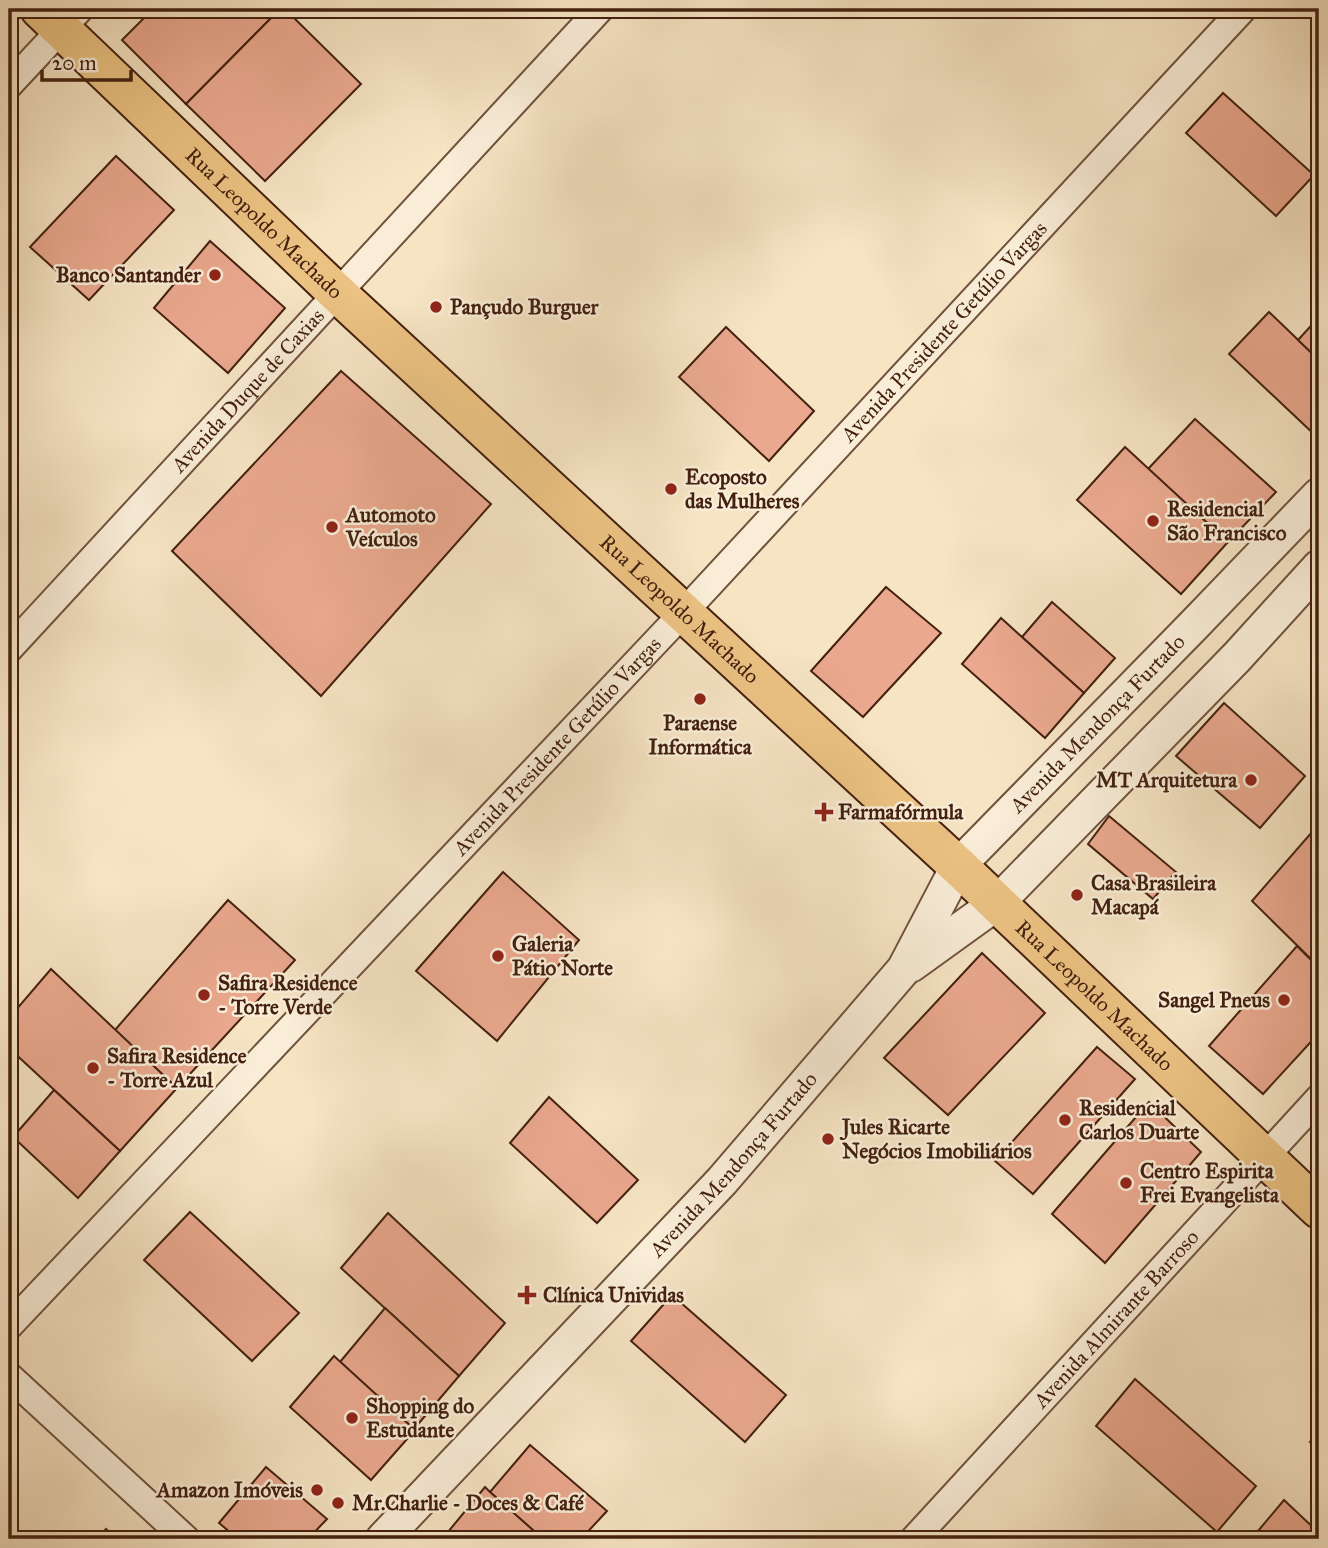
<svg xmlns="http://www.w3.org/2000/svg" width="1328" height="1548" viewBox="0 0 1328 1548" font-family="'IM FELL Great Primer',serif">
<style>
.building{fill:#eaa88e;stroke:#432010;stroke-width:2}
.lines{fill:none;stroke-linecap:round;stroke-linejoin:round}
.minor-casing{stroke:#70513d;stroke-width:30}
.tertiary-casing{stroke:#70513d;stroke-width:37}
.primary-casing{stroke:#432010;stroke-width:42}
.minor{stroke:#f9edd8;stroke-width:26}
.tertiary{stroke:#f9edd8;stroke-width:33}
.primary{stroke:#ebc282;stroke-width:38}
.poi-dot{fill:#8f2418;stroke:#f9edd8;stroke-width:2.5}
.labels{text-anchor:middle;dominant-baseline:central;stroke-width:5;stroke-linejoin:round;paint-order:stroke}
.street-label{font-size:21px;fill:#432010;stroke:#f9edd8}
.poi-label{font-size:21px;font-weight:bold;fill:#432010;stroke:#f9edd8;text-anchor:start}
</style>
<rect width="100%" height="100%" fill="#f6e4c3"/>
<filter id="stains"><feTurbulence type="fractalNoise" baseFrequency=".00286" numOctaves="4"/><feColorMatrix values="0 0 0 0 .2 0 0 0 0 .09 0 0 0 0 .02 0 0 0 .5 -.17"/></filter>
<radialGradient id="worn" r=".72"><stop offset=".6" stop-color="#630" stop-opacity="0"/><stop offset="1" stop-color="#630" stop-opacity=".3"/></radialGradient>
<!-- building -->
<g class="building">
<polygon points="153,9 280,9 186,104 122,40"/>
<polygon points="280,9 285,9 361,84 265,181 186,104"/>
<polygon points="1223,93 1314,175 1276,216 1186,133"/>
<polygon points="116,156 174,210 89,300 30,247"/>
<polygon points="210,241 285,308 228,373 154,308"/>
<polygon points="1269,312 1319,360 1319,433 1316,436 1229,354"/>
<polygon points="1319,317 1319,360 1298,340"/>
<polygon points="726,327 814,411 769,461 679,377"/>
<polygon points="341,371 491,504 321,696 172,551"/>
<polygon points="1195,419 1276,492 1228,542 1148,469"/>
<polygon points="1125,447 1228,542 1181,594 1077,500"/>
<polygon points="886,587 941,633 863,717 811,671"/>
<polygon points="1052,602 1115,658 1084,693 1022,637"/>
<polygon points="1001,618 1084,693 1045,738 962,664"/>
<polygon points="1224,703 1305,776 1260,828 1176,756"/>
<polygon points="1109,816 1176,872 1153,899 1088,844"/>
<polygon points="1319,824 1319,967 1252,901"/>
<polygon points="503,872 579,940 497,1041 416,971"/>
<polygon points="228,900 295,960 177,1088 115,1030"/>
<polygon points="1297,946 1319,968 1319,1033 1263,1094 1209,1046"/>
<polygon points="982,953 1045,1013 948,1115 884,1058"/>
<polygon points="51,969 177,1088 120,1151 9,1048 9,1018"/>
<polygon points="1097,1047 1135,1079 1033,1194 995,1161"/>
<polygon points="54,1090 120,1151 78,1198 13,1137"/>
<polygon points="549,1097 638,1180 597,1223 510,1143"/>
<polygon points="1149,1102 1201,1152 1105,1263 1052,1214"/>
<polygon points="190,1212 299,1313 252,1361 144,1260"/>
<polygon points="388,1213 505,1323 459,1376 341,1268"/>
<polygon points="672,1295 786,1395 745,1442 631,1341"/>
<polygon points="385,1308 459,1376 414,1429 340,1362"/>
<polygon points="334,1356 415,1430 371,1480 290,1407"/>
<polygon points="1135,1379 1256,1486 1217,1532 1096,1426"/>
<polygon points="1319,1431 1319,1450 1310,1442"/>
<polygon points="530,1445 607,1511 581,1539 543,1539 490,1492"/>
<polygon points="266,1467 327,1519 308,1539 238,1539 219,1523"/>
<polygon points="485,1487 490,1492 543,1539 445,1539 443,1538"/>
<polygon points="1284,1500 1319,1533 1319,1539 1267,1539 1258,1531"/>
<polygon points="106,1529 118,1539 98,1539"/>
</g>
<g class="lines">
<defs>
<g id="minor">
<polyline points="9,85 80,9"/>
<path id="s1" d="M9 649 600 9"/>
<path id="s2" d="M9 1326 684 612 1243 9"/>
<polyline points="9,1376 186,1539"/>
<path id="s3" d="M914 1539 1319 1098"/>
</g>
<g id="tertiary">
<polyline points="911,965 997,903 1237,657 1319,567"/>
<path id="s4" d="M383 1539 722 1181 904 969 958 866 1194 625 1319 495"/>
</g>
<g id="primary">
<path id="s5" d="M40 9 337 293 958 866 1319 1209"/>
</g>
</defs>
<!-- minor casing -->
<use href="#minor" class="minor-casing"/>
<!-- tertiary casing -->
<use href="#tertiary" class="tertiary-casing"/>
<!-- primary casing -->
<use href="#primary" class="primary-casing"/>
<!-- minor -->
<use href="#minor" class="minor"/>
<!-- tertiary -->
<use href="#tertiary" class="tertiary"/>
<!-- primary -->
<use href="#primary" class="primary"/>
</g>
<!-- markers -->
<g class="poi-dot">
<circle cx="215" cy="275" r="7"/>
<circle cx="436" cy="307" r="7"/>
<circle cx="671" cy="489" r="7"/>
<circle cx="1153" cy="521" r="7"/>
<circle cx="332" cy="527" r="7"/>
<circle cx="700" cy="699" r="7"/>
<circle cx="1251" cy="780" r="7"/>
<path d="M820.5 801.5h7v7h7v7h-7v7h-7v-7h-7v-7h7z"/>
<circle cx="1077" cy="895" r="7"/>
<circle cx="498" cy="956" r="7"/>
<circle cx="204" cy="995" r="7"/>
<circle cx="1284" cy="1000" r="7"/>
<circle cx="93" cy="1068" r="7"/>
<circle cx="1065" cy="1120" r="7"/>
<circle cx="828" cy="1139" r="7"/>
<circle cx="1126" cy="1183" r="7"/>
<path d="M523.5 1284.5h7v7h7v7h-7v7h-7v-7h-7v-7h7z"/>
<circle cx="352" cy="1418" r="7"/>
<circle cx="317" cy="1490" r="7"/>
<circle cx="338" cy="1503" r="7"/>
</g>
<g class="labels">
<!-- street labels -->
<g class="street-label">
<text stroke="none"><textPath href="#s5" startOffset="310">Rua Leopoldo Machado</textPath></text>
<text stroke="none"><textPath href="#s2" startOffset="1365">Avenida Presidente Getúlio Vargas</textPath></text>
<text stroke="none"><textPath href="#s1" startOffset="352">Avenida Duque de Caxias</textPath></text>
<text stroke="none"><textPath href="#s5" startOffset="877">Rua Leopoldo Machado</textPath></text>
<text stroke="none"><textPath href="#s4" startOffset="1088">Avenida Mendonça Furtado</textPath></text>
<text stroke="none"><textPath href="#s2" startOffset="798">Avenida Presidente Getúlio Vargas</textPath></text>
<text stroke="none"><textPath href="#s5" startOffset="1444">Rua Leopoldo Machado</textPath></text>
<text stroke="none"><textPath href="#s4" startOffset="513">Avenida Mendonça Furtado</textPath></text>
<text stroke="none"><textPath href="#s3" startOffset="299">Avenida Almirante Barroso</textPath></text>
</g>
<!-- poi labels -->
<g class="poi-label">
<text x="201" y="275" text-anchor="end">Banco Santander</text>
<text x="450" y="307">Pançudo Burguer</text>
<text x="685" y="477">Ecoposto<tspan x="685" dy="24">das Mulheres</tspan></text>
<text x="1167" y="509">Residencial<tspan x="1167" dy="24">São Francisco</tspan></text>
<text x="346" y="515">Automoto<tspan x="346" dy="24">Veículos</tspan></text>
<text x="700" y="723" text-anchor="middle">Paraense<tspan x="700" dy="24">Informática</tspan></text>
<text x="1237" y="780" text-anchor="end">MT Arquitetura</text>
<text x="838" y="812">Farmafórmula</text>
<text x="1091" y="883">Casa Brasileira<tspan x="1091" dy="24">Macapá</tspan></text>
<text x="512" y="944">Galeria<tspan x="512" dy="24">Pátio Norte</tspan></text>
<text x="218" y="983">Safira Residence<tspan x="218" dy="24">- Torre Verde</tspan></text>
<text x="1270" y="1000" text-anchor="end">Sangel Pneus</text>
<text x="107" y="1056">Safira Residence<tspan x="107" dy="24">- Torre Azul</tspan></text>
<text x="1079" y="1108">Residencial<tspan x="1079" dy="24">Carlos Duarte</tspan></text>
<text x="842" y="1127">Jules Ricarte<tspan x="842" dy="24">Negócios Imobiliários</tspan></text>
<text x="1140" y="1171">Centro Espirita<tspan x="1140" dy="24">Frei Evangelista</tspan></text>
<text x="543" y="1295">Clínica Unividas</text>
<text x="366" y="1406">Shopping do<tspan x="366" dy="24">Estudante</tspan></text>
<text x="303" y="1490" text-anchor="end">Amazon Imóveis</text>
<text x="352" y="1503">Mr.Charlie - Doces &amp; Café</text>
</g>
</g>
<!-- margin -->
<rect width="1328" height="1548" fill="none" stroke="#f6e4c3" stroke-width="35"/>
<rect x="10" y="10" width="1307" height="1527" fill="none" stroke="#432010" stroke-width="3.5"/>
<rect x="18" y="18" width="1293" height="1513" fill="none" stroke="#432010" stroke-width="2"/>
<!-- scale -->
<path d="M42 70v10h89v-10" fill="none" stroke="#432010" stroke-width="3.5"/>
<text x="52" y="70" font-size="21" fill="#432010" stroke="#f9edd8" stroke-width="5" paint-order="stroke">20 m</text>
<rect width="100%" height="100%" filter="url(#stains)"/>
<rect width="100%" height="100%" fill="url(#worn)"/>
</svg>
